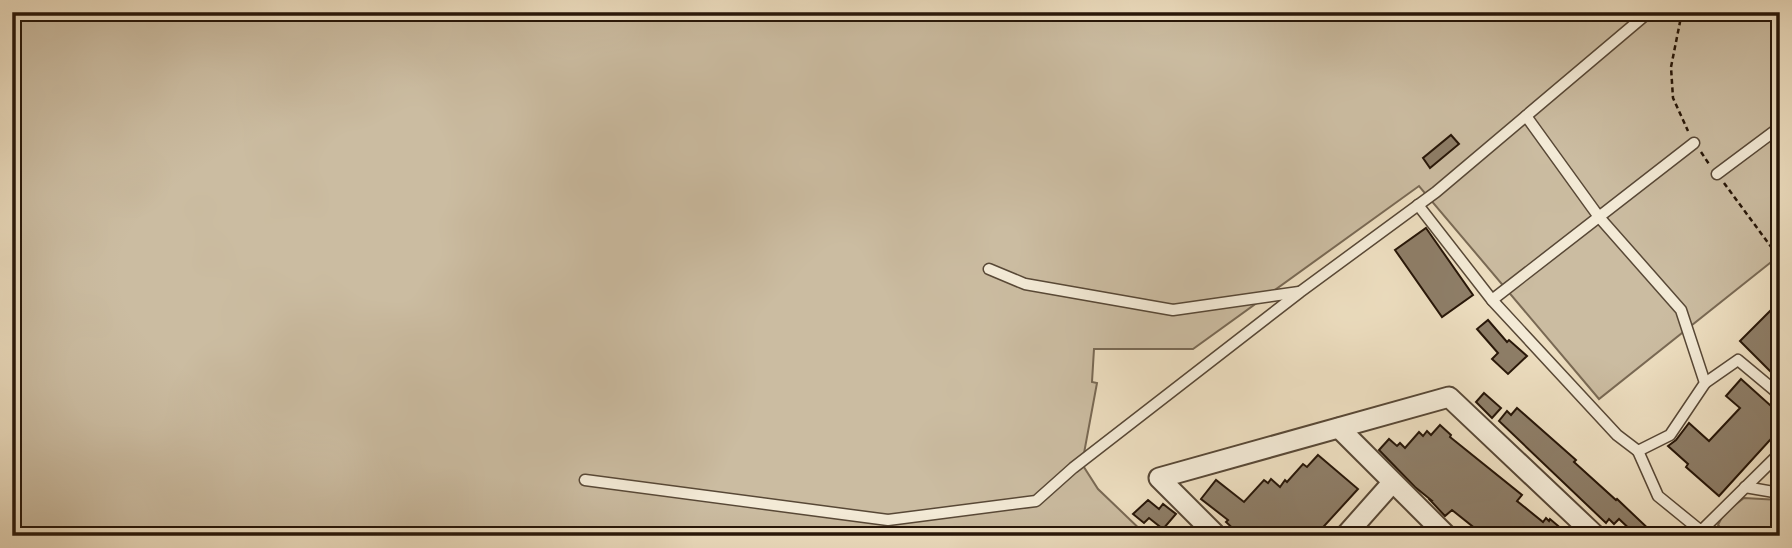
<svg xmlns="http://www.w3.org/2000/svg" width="1792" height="548" viewBox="0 0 1792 548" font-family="'EB Garamond',serif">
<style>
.green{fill:#cbbca1;stroke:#796954;stroke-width:2}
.building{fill:#8e7e68;stroke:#271608;stroke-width:2}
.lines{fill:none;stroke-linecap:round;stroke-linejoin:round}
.service-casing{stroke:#584836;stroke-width:13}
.minor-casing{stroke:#584836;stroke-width:23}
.path{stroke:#271608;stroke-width:2.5;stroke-dasharray:5 3.5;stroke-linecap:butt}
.service{stroke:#f3ead6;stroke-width:10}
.minor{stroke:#f3ead6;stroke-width:19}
</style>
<rect width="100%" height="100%" fill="#eddec0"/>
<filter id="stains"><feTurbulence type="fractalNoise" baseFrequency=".00286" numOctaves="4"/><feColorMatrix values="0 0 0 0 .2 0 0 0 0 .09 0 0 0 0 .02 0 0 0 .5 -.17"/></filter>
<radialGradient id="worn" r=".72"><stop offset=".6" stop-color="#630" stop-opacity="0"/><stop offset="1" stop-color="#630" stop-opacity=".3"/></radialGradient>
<!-- green -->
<g class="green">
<polygon points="12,12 1780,12 1780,255 1599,399 1419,186 1193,349 1094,349 1092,382 1097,383 1082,464 1098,489 1147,536 12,536"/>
<polygon points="1744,498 1780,500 1780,536 1728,536 1718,525 1724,513"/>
</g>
<!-- building -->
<g class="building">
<polygon points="1451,135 1459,144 1430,168 1423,158"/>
<polygon points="1426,228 1473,295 1442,317 1395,250"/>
<polygon points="1780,301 1780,381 1740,341"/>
<polygon points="1488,320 1507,342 1509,340 1527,356 1508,374 1492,359 1498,353 1477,329"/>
<polygon points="1741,379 1780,414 1780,429 1719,496 1686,467 1688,464 1668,446 1676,440 1689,423 1709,441 1740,408 1726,396"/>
<polygon points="1484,393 1501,408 1492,418 1476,402"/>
<polygon points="1517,408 1576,460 1574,462 1616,500 1617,499 1656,536 1637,536 1619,519 1614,524 1609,519 1606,523 1499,421 1507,411 1511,415"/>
<polygon points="1440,425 1451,435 1450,437 1522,495 1517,501 1543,522 1546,518 1549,521 1550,519 1570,536 1472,536 1477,530 1452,510 1445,516 1430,500 1431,500 1415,487 1379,450 1389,439 1397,446 1400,443 1405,448 1419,432 1423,436 1427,431 1431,435"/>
<polygon points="1318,455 1358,489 1315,536 1241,536 1226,522 1228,520 1201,499 1216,480 1244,502 1264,480 1268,483 1271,479 1280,487 1285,480 1287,482 1303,464 1307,467"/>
<polygon points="1148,500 1159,509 1163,504 1176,514 1163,529 1149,518 1144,523 1133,514"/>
</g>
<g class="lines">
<defs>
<g id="service">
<polyline points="1717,174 1780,127"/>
<polyline points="1418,205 1492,300 1694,143"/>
<polyline points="989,269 1025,284 1173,310 1299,292"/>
<polyline points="1492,300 1617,435 1638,451 1670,435 1705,383 1681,310 1599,217 1526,116"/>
<polyline points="1705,383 1738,360 1780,395"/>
<polyline points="1638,451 1658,496 1701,531 1780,453"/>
<polyline points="585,480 888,520 1036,501 1073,468 1300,292 1436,192 1649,12"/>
<polyline points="1745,487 1780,493"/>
</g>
<g id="minor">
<polyline points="1339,428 1447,536"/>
<polyline points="1217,536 1159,478 1449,397 1596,536"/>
<polyline points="1345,536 1392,483"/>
</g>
</defs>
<!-- service casing -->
<use href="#service" class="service-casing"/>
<!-- minor casing -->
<use href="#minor" class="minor-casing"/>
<!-- path -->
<g class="path">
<polyline points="1682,12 1671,67 1673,98 1688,131"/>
<polyline points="1701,152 1709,164"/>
<polyline points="1724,183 1780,259"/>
</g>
<!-- service -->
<use href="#service" class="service"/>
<!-- minor -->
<use href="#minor" class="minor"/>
</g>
<!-- margin -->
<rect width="1792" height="548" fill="none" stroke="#eddec0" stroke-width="42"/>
<rect x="14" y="14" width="1764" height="520" fill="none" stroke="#271608" stroke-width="3.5"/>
<rect x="21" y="21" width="1750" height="506" fill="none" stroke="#271608" stroke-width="2"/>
<rect width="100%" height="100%" filter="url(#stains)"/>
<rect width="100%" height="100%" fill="url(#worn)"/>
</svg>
